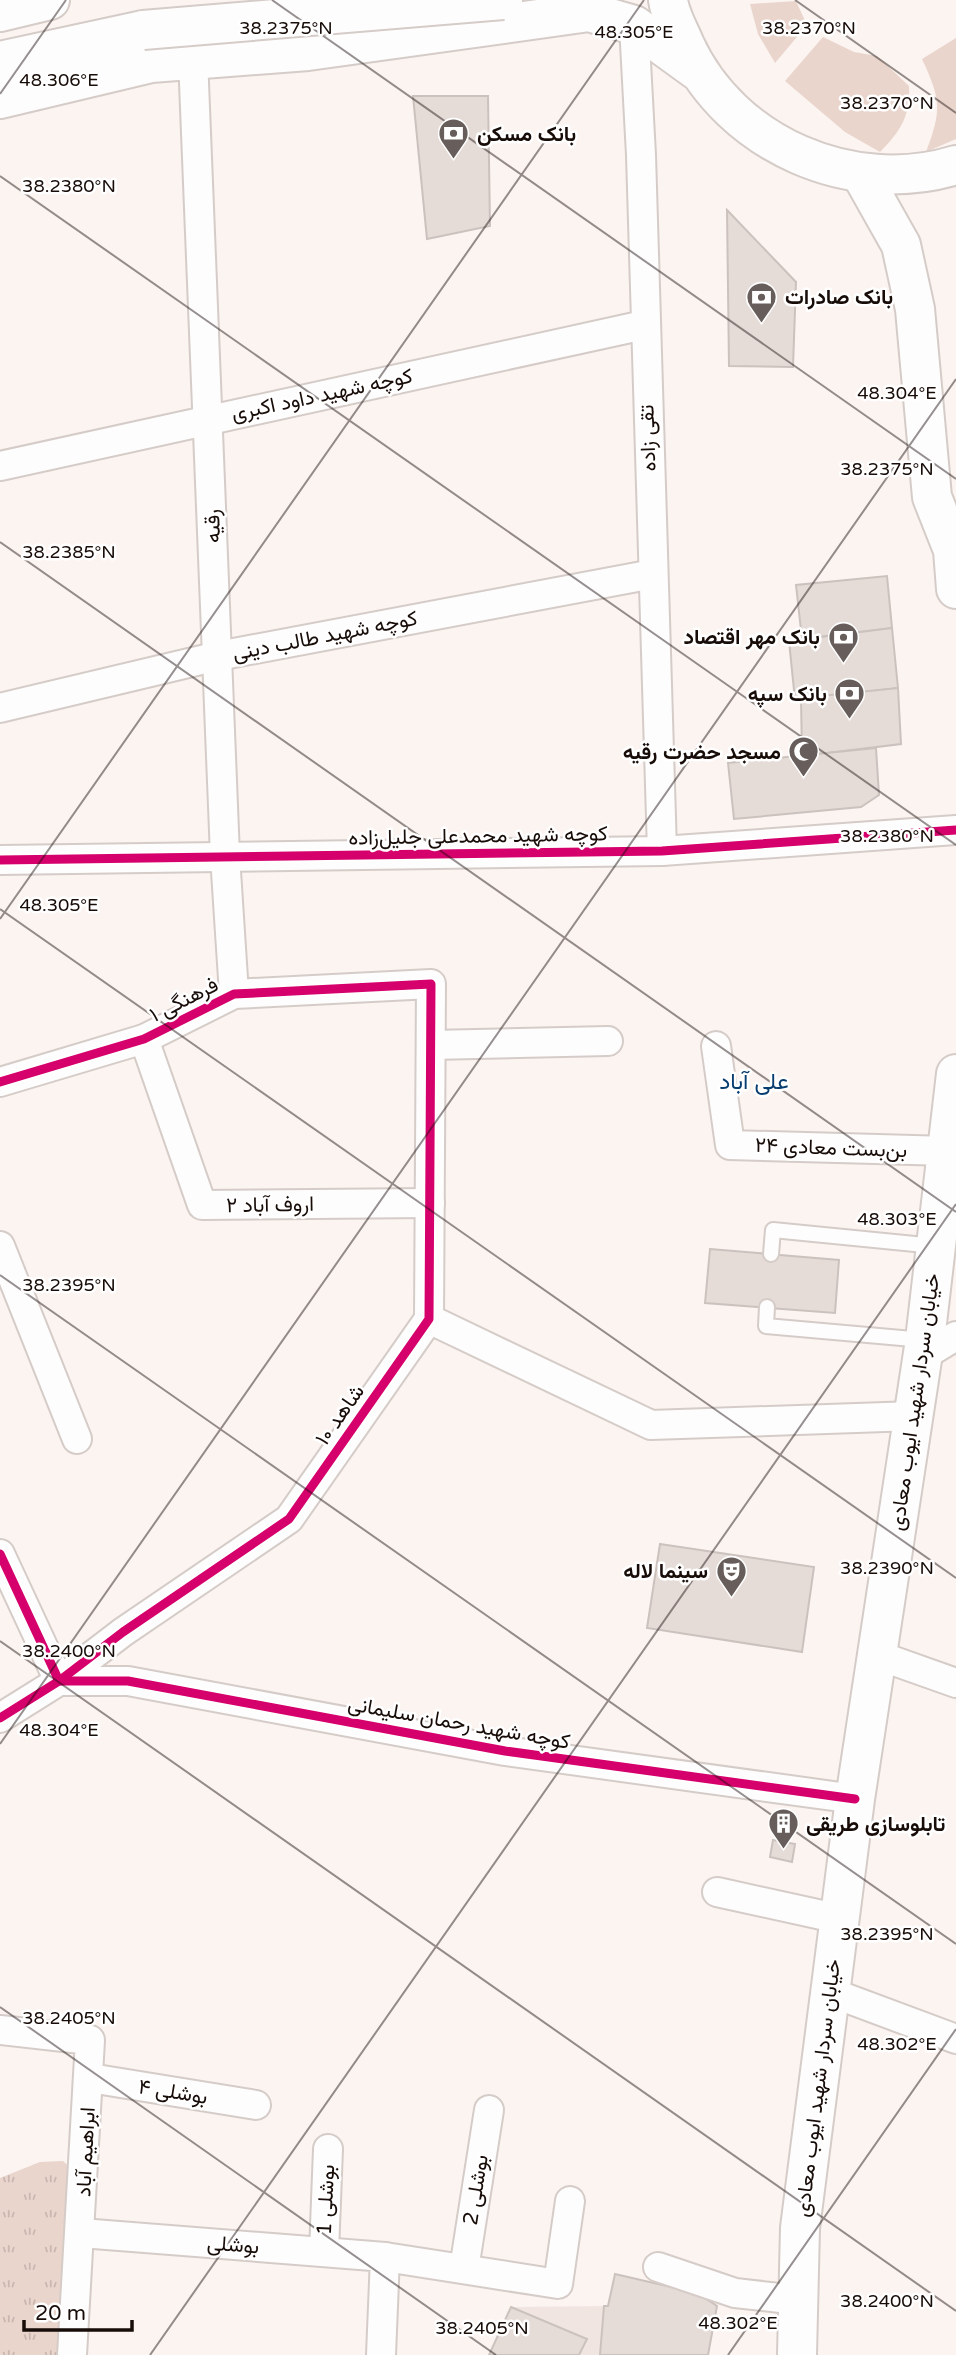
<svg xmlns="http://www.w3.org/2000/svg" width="956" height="2355" viewBox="0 0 956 2355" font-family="'Varela Round',Vazirmatn,sans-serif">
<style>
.built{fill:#f1e5e1}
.grass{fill:#ead5cd}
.park{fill:url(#park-tufts)}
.building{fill:#e5dbd7;stroke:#cbc2be;stroke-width:2}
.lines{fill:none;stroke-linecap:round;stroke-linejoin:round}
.service-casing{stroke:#d5ccc8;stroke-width:18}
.minor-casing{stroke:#d5ccc8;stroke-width:32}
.secondary-casing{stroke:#d5ccc8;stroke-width:42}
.primary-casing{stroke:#d5ccc8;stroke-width:42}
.service{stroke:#fefdfd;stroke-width:14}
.minor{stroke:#fefdfd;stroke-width:28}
.secondary{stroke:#fefdfd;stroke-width:38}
.primary{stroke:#fefdfd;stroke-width:38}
.primary-bridge-casing{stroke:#d5ccc8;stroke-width:42;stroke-linecap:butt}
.primary-bridge{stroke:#fefdfd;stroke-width:38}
.cycleway-casing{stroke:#fff;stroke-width:13}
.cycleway{stroke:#d6006c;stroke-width:9}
.ticks{fill:none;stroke:#170c08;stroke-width:2;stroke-opacity:0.45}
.labels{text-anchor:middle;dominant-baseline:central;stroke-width:5;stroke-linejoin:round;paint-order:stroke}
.poi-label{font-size:21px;font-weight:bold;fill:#170c08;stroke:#fff;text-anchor:end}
.street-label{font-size:21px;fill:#170c08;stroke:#fff}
.neighbourhood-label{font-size:23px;fill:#083d6f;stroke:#fff}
.ticks-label{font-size:18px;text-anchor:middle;fill:#170c08;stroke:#fff;stroke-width:5;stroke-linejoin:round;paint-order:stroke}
</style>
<defs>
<pattern id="park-tufts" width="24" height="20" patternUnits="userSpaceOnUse" patternTransform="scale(1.75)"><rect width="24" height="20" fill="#ead5cd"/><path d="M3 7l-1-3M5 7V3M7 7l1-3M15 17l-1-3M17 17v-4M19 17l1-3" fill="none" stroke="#c8b6af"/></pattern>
</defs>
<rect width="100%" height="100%" fill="#fbf4f1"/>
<!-- built -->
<polygon class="built" points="615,2274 697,2293 708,2355 489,2355 511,2307 608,2306"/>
<!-- grass -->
<g class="grass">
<polygon points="796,1 807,25 775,63 758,34 750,4"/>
<path d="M823 37 854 52 877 56 909 86C911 115 900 132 880 152L845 132 785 81Z"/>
<path d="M956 38V139L926 152C942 110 941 100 922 59Z"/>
</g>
<!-- park -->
<polygon class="park" points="63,2161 73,2170 62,2355 0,2355 0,2178 40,2162"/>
<!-- building -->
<g class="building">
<polygon points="413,96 488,96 490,226 427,239"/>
<polygon points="727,210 796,282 793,367 729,366"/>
<polygon points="887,576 892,628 802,639 796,585"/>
<polygon points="892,628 898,688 795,700 789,641"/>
<polygon points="898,688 901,744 802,756 801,698"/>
<polygon points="876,748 879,795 861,807 734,819 728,763"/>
<polygon points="710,1249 839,1260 835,1313 705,1303"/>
<polygon points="660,1544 814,1567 802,1652 647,1628"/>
<polygon points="773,1840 795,1844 792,1862 770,1857"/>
<polygon points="615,2274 697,2293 717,2306 708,2355 600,2355 604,2306 608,2306"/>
<polygon points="511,2307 587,2339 579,2355 489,2355"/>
</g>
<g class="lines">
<defs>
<g id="service">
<polyline points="771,1254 773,1230 935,1246"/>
<polyline points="767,1307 766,1326 924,1340"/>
</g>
<g id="minor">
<polyline points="634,25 641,155 662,851"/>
<polyline points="193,58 225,856 234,994"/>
<polyline points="0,466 644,325"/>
<polyline points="0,708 218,656 653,574"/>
<polyline points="0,860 662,851 956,830"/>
<polyline points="144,1039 202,1205 430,1203"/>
<polyline points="431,1045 608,1041"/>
<polyline points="716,1046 730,1145 949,1151"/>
<polyline points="0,1082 144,1039 234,994 431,984 429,1319 289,1519 123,1632 59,1681 0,1718"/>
<polyline points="0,1246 77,1439"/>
<polyline points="429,1319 651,1425 914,1416"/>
<polyline points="923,1356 956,1336"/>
<polyline points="0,1554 59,1681 128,1681 505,1751 855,1799"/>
<polyline points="877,1655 956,1683"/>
<polyline points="717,1892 840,1919"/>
<polyline points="830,1992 956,2039"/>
<polyline points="0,2030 90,2040 72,2355"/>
<polyline points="90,2078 256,2105"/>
<polyline points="81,2233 385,2257 381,2355"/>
<polyline points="324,2252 328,2149"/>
<polyline points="385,2257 558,2284 570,2201"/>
<polyline points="658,2267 735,2293 798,2300"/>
<polyline points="464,2269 489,2110"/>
</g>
<g id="secondary">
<polyline points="861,174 901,245 915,309 932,497 953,550 956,589"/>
<polyline points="797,2355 800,2228 855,1799 925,1340 956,1074"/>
</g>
<g id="primary">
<path d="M668 0C670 16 679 30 685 45 731 145 852 197 956 165"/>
<polyline points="0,12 50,0"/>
<polyline points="0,61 143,30"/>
<polyline points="0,99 151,63 308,51 589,12 634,25 696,70"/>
</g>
</defs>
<!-- service casing -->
<use href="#service" class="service-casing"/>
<!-- minor casing -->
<use href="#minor" class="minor-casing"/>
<!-- secondary casing -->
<use href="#secondary" class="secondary-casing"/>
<!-- primary casing -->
<use href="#primary" class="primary-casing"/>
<!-- service -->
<use href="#service" class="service"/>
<!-- minor -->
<use href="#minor" class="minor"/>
<!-- secondary -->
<use href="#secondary" class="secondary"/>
<!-- primary -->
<use href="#primary" class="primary"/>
<defs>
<polyline id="primary-bridge" points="143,30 503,0"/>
</defs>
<!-- primary-bridge casing -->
<use href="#primary-bridge" class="primary-bridge-casing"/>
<!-- primary-bridge -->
<use href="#primary-bridge" class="primary-bridge"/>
<defs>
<g id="cycleway">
<polyline points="0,860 662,851 956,830"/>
<polyline points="0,1082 144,1039 234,994 431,984 429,1319 289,1519 123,1632 59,1681 0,1718"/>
<polyline points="0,1554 59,1681 128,1681 505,1751 855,1799"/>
</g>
</defs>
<!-- cycleway casing -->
<use href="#cycleway" class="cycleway-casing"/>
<!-- cycleway -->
<use href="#cycleway" class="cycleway"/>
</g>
<!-- ticks -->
<path class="ticks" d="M272 0 956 479M795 0 956 113M0 94 66 0M0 176 956 845M0 542 956 1212M0 909 956 1578M0 919 644 0M0 1275 956 1944M0 1641 956 2311M0 1744 956 379M0 2007 496 2355M150 2355 956 1204M728 2355 956 2029"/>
<!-- icons -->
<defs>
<symbol id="bank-pin" viewBox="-11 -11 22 30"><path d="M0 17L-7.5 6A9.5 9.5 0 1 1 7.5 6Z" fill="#675d5a" stroke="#fff"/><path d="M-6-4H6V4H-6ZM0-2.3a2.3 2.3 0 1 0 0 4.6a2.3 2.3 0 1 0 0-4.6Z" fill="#fff"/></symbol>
<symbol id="mosque-pin" viewBox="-11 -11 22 30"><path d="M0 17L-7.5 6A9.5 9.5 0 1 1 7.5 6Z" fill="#675d5a" stroke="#fff"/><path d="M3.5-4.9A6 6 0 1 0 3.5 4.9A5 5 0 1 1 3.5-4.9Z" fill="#fff"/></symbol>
<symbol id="theatre-pin" viewBox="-11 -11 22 30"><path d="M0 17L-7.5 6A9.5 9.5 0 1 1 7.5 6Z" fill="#675d5a" stroke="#fff"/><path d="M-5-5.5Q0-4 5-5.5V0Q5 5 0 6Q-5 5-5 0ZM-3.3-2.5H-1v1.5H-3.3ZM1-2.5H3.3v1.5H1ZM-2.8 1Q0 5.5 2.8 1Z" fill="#fff"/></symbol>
<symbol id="building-pin" viewBox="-11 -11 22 30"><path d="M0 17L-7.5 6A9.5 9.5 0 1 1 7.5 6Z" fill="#675d5a" stroke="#fff"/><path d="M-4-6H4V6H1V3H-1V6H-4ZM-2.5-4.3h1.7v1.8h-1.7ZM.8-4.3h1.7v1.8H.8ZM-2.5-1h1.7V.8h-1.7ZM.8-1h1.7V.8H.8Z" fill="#fff"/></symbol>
</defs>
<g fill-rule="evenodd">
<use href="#bank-pin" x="436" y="116" width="35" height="47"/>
<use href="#bank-pin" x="744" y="280" width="35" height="47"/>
<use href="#bank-pin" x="826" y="620" width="35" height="47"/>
<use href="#bank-pin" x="832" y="676" width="35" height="47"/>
<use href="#mosque-pin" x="786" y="734" width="35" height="47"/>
<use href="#theatre-pin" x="714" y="1554" width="35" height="47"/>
<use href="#building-pin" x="766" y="1806" width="35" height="47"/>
</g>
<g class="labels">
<!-- poi labels -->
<g class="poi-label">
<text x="477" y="134" text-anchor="start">بانک مسکن</text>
<text x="785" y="297" text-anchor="start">بانک صادرات</text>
<text x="820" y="637">بانک مهر اقتصاد</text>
<text x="827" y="694">بانک سپه</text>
<text x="781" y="752">مسجد حضرت رقیه</text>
<text x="708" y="1571">سینما لاله</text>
<text x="806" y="1824" text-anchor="start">تابلوسازی طریقی</text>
</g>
<!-- street labels -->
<g class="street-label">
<text transform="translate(322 395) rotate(-12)">کوچه شهید داود اکبری</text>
<text transform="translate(648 438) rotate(-92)">تقی زاده</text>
<text transform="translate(213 526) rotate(-92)">رقیه</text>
<text transform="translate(325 636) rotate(-11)">کوچه شهید طالب دینی</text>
<text transform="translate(478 836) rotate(-1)">کوچه شهید محمدعلی جلیل‌زاده</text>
<text transform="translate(184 1000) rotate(-27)">فرهنگی ۱</text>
<text transform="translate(831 1148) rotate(2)">بن‌بست معادی ۲۴</text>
<text transform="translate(270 1205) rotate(-1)">اروف آباد ۲</text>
<text transform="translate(915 1402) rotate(-82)">خیابان سردار شهید ایوب معادی</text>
<text transform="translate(340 1415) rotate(-55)">شاهد ۱۰</text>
<text transform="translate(459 1723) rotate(10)">کوچه شهید رحمان سلیمانی</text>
<text transform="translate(818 2088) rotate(-83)">خیابان سردار شهید ایوب معادی</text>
<text transform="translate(173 2092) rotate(9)">بوشلی ۴</text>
<text transform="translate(86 2152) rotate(-87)">ابراهیم آباد</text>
<text transform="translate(476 2190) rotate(-81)">بوشلی 2</text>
<text transform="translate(326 2200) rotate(-87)">بوشلی 1</text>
<text transform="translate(233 2245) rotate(4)">بوشلی</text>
</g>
<!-- neighbourhood labels -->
<g class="neighbourhood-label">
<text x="754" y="1082">علی آباد</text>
</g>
</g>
<g class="ticks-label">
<text x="809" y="34">38.2370°N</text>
<text x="286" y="34">38.2375°N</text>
<text x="634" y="38">48.305°E</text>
<text x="59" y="86">48.306°E</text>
<text x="887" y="109">38.2370°N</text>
<text x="69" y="192">38.2380°N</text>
<text x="897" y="399">48.304°E</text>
<text x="887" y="475">38.2375°N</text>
<text x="69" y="558">38.2385°N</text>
<text x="887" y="842">38.2380°N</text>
<text x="59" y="911">48.305°E</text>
<text x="897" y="1225">48.303°E</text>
<text x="69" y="1291">38.2395°N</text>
<text x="887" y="1574">38.2390°N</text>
<text x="69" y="1657">38.2400°N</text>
<text x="59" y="1736">48.304°E</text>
<text x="887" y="1940">38.2395°N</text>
<text x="69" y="2024">38.2405°N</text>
<text x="897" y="2050">48.302°E</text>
<text x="887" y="2307">38.2400°N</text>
<text x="738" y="2329">48.302°E</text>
<text x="482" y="2334">38.2405°N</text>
</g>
<!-- scale -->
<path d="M24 2320v10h108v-10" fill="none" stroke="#170c08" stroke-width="3.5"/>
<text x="35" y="2320" font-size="21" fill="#170c08" stroke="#ffffff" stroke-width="5" paint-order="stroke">20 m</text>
</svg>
